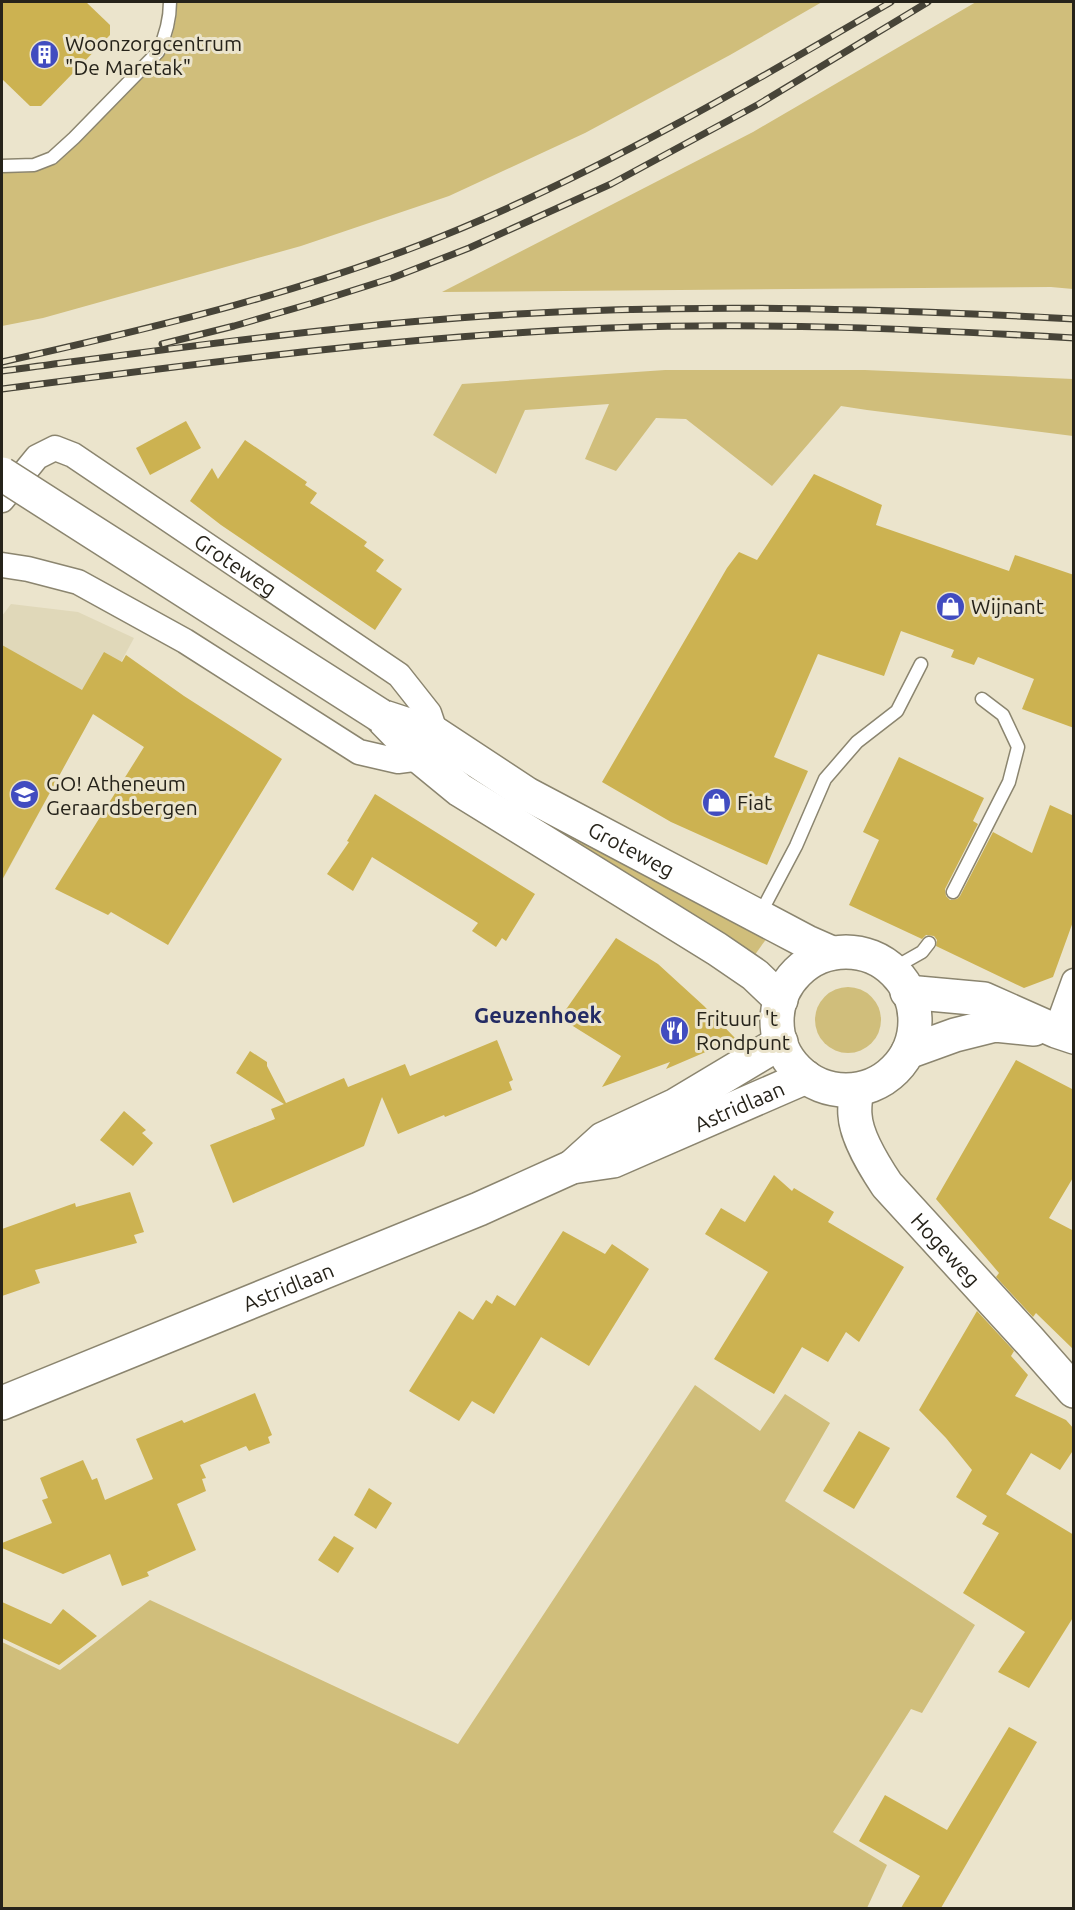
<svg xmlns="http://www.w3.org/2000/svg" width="1075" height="1910" viewBox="0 0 1075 1910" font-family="Ubuntu,sans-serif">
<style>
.built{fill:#e0d8b9}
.green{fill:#d0be7b}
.building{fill:#ccb251}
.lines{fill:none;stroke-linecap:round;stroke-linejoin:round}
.lane-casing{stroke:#8b856f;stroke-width:15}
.street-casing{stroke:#8b856f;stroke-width:27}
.secondary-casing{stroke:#8b856f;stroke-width:36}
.primary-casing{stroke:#8b856f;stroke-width:36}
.lane{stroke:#fff;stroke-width:12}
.street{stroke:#fff;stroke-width:24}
.secondary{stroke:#fff;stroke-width:33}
.primary{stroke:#fff;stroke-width:33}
.rail-casing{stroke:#474438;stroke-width:7}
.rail{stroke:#ebe4cc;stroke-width:4.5;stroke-dasharray:14;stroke-linecap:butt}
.secondary-bridge-casing{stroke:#8b856f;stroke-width:36;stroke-linecap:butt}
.secondary-bridge{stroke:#fff;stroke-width:33}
.labels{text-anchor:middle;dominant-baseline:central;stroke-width:6;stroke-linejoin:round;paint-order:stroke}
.poi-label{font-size:21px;fill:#26231a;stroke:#ebe4cc;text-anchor:start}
.street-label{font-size:21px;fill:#26231a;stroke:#ebe4cc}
.neighbourhood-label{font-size:22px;font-weight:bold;fill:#232b64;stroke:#ebe4cc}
</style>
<rect width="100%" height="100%" fill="#ebe4cc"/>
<!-- built -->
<polygon class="built" points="11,604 78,612 134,638 2,881 2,616"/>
<!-- green -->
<g class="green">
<path d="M177 2H822L730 55 585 133 449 196 301 246 43 318 2 326V173L35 172 56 164 79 143 164 56C173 38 177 21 177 2Z"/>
<polygon points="976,2 1073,2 1073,289 1051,287 442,292 753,132"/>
<polygon points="665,370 865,370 1073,379 1073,436 867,410 841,406 772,486 686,419 656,418 616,471 585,459 609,404 525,410 496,474 433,435 462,384"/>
<polygon points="563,828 769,935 752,959 560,834"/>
<circle cx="848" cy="1020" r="33"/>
<polygon points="695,1385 760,1431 785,1394 830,1423 785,1501 975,1625 922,1713 911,1709 833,1832 887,1865 867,1908 2,1908 2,1642 60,1670 150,1600 458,1744"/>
</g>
<!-- building -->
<g class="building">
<polygon points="2,2 86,2 110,25 110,35 41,106 30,106 2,79"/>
<polygon points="186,421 201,448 150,475 136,448"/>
<polygon points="245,440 307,482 305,485 317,493 310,503 367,542 364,546 384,560 376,571 402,589 375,630 221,525 190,501 212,468 218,479"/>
<polygon points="814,474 882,505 876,525 1009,571 1015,555 1074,575 1074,728 1022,709 1034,679 978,657 974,665 951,657 954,650 901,631 884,676 818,654 774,757 808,771 767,865 671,822 602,782 727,568 739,552 757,560"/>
<polygon points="2,645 82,690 104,652 122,662 126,655 184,696 282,759 168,945 111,912 108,915 55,889 144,747 93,714 2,880"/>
<polygon points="899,757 984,798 973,821 978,824 945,889 946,896 950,900 957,899 960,896 993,832 1032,853 1050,805 1074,816 1074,919 1053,977 1024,988 936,946 937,940 934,936 926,935 922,939 849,905 879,840 863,832"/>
<polygon points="375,794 535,894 506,941 502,938 496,947 472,931 478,923 372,857 353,891 327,874 349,842 347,841"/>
<polygon points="616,938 658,964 704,1006 736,1039 666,1069 670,1062 602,1087 621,1056 560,1018"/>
<polygon points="497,1040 513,1080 509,1082 512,1090 445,1117 444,1115 398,1134 382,1097 364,1146 233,1203 210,1145 275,1119 271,1109 284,1104 236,1073 250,1051 267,1062 267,1066 286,1103 344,1078 348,1087 405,1064 410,1076"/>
<polygon points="1016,1060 1074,1090 1074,1176 1049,1218 1074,1231 1074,1350 1036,1313 1033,1317 996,1277 999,1273 936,1199"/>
<polygon points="124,1111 146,1130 142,1133 153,1143 133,1166 100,1140"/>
<polygon points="774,1175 792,1191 794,1188 834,1212 828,1222 904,1267 859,1342 846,1332 828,1362 802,1347 774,1394 714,1359 768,1272 705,1234 721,1208 745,1222"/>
<polygon points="130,1192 144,1232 134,1235 137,1243 35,1270 40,1283 2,1296 2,1229 75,1203 76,1207"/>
<polygon points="563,1231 605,1254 612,1244 649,1269 589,1366 541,1337 494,1414 472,1401 459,1421 409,1391 459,1311 473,1320 486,1300 492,1304 497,1295 515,1306"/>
<polygon points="977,1311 1014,1351 1011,1356 1028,1375 1015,1396 1066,1420 1074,1429 1074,1449 1060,1470 1031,1453 1006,1494 1074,1535 1074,1616 1029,1688 998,1672 1025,1632 963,1593 999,1533 982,1524 987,1516 956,1497 972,1470 946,1438 919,1410"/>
<polygon points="255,1393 272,1435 268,1437 270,1443 249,1451 246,1446 200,1465 206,1478 202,1479 206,1491 177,1504 196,1550 147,1572 149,1576 122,1586 110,1554 63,1574 2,1548 2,1543 52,1523 42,1500 48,1498 40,1478 83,1460 92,1480 97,1478 105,1500 153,1479 136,1439 182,1420 184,1423"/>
<polygon points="859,1431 890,1448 854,1509 823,1491"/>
<polygon points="369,1488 392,1503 376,1529 354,1515"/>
<polygon points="334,1536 354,1548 338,1573 318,1560"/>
<polygon points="2,1602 51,1624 63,1609 97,1636 59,1665 2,1638"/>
<polygon points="1009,1727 1037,1742 941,1908 901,1908 920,1876 859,1841 885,1795 947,1830"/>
</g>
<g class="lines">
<defs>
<g id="lane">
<path d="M2 166 34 165 52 158 74 138 158 52C166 35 170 20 170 2"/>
<polyline points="953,892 1009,782 1018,747 1003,715 982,699"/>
<polyline points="759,916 796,846 825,779 857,742 897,711 921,664"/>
<polyline points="892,969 922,952 929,943"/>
</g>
<g id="street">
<path id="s1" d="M2 500 37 457 55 448 73 455 399 675 429 713 436 734"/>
<polyline points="2,565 28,569 78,582 185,641 359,752 398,761 421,758"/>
<polyline points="1056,1031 1074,981"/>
</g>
<g id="secondary">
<path id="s2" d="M381 716 436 734 527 794 807 942 832 953"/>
<polyline points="384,720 421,758 460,790 717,949 755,975 781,1000"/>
<path id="s3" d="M856 1090C856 1098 854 1107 855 1115 856 1137 875 1167 887 1185L1028 1339 1074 1391"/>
</g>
<g id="primary">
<circle cx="846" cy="1021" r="69"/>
<polyline points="907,992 984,999 1056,1031 1074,1037"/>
<polyline points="908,1052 955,1035 995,1025 1034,1029"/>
<polyline points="572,1167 603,1139 676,1105 781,1042"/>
<path id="s4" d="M2 1403 479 1209 572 1167 613 1161 806 1077"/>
</g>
</defs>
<!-- lane casing -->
<use href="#lane" class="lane-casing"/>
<!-- street casing -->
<use href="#street" class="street-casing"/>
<!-- secondary casing -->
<use href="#secondary" class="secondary-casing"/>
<!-- primary casing -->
<use href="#primary" class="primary-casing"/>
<!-- lane -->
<use href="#lane" class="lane"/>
<!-- street -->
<use href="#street" class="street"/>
<!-- secondary -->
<use href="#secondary" class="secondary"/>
<!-- primary -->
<use href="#primary" class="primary"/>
<defs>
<g id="rail">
<polyline points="162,344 234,326 313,303 392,278 469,248 611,184 759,104 928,2"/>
<path d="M2 362C157 327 315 290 462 228 612 165 752 83 891 2"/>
<path d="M2 371C162 350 323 327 485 316 681 303 878 308 1074 319"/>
<path d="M2 389C203 363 406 336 609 328 764 322 919 329 1074 338"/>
</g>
</defs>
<!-- rail casing -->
<use href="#rail" class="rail-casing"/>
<!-- rail -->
<use href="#rail" class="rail"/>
<defs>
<polyline id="secondary-bridge" points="2,474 381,716"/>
</defs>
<!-- secondary-bridge casing -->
<use href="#secondary-bridge" class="secondary-bridge-casing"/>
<!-- secondary-bridge -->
<use href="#secondary-bridge" class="secondary-bridge"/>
</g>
<!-- icons -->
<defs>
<symbol id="building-disc" viewBox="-11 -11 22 22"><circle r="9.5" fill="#414cc0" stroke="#ebe4cc"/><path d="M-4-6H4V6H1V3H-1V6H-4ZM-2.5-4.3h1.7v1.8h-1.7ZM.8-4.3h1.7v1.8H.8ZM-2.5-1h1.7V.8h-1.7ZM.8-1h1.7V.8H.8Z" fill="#fff"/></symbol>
<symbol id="shop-disc" viewBox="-11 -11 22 22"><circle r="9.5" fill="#414cc0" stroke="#ebe4cc"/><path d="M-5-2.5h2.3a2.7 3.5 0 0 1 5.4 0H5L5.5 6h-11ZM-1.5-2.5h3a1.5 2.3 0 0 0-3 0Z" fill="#fff"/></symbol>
<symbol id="school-disc" viewBox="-11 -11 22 22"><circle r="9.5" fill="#414cc0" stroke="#ebe4cc"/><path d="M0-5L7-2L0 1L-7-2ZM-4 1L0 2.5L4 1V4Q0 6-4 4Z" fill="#fff"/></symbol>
<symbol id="restaurant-disc" viewBox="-11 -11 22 22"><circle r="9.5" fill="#414cc0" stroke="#ebe4cc"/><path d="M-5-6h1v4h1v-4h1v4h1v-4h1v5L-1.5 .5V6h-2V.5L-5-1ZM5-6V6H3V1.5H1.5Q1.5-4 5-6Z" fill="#fff"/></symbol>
</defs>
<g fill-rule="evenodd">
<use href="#building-disc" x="28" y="38" width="33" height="33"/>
<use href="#shop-disc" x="934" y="590" width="33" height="33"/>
<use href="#school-disc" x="8" y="778" width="33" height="33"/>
<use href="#shop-disc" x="700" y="786" width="33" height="33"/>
<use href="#restaurant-disc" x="658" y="1014" width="33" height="33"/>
</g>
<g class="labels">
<!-- poi labels -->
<g class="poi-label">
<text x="65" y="43">Woonzorgcentrum<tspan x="65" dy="24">"De Maretak"</tspan></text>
<text x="971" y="606">Wijnant</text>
<text x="46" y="783">GO! Atheneum<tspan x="46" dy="24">Geraardsbergen</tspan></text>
<text x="737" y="802">Fiat</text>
<text x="696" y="1018">Frituur 't<tspan x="696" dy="24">Rondpunt</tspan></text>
</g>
<!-- street labels -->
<g class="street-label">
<text stroke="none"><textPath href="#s1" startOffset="291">Groteweg</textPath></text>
<text stroke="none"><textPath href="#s2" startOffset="285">Groteweg</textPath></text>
<text stroke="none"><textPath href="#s4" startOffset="796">Astridlaan</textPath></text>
<text stroke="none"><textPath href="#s3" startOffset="190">Hogeweg</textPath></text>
<text stroke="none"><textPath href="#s4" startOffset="309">Astridlaan</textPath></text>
</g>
<!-- neighbourhood labels -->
<g class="neighbourhood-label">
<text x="538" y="1014">Geuzenhoek</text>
</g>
</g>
<!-- border -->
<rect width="1075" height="1910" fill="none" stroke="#26231a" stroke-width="6"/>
</svg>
